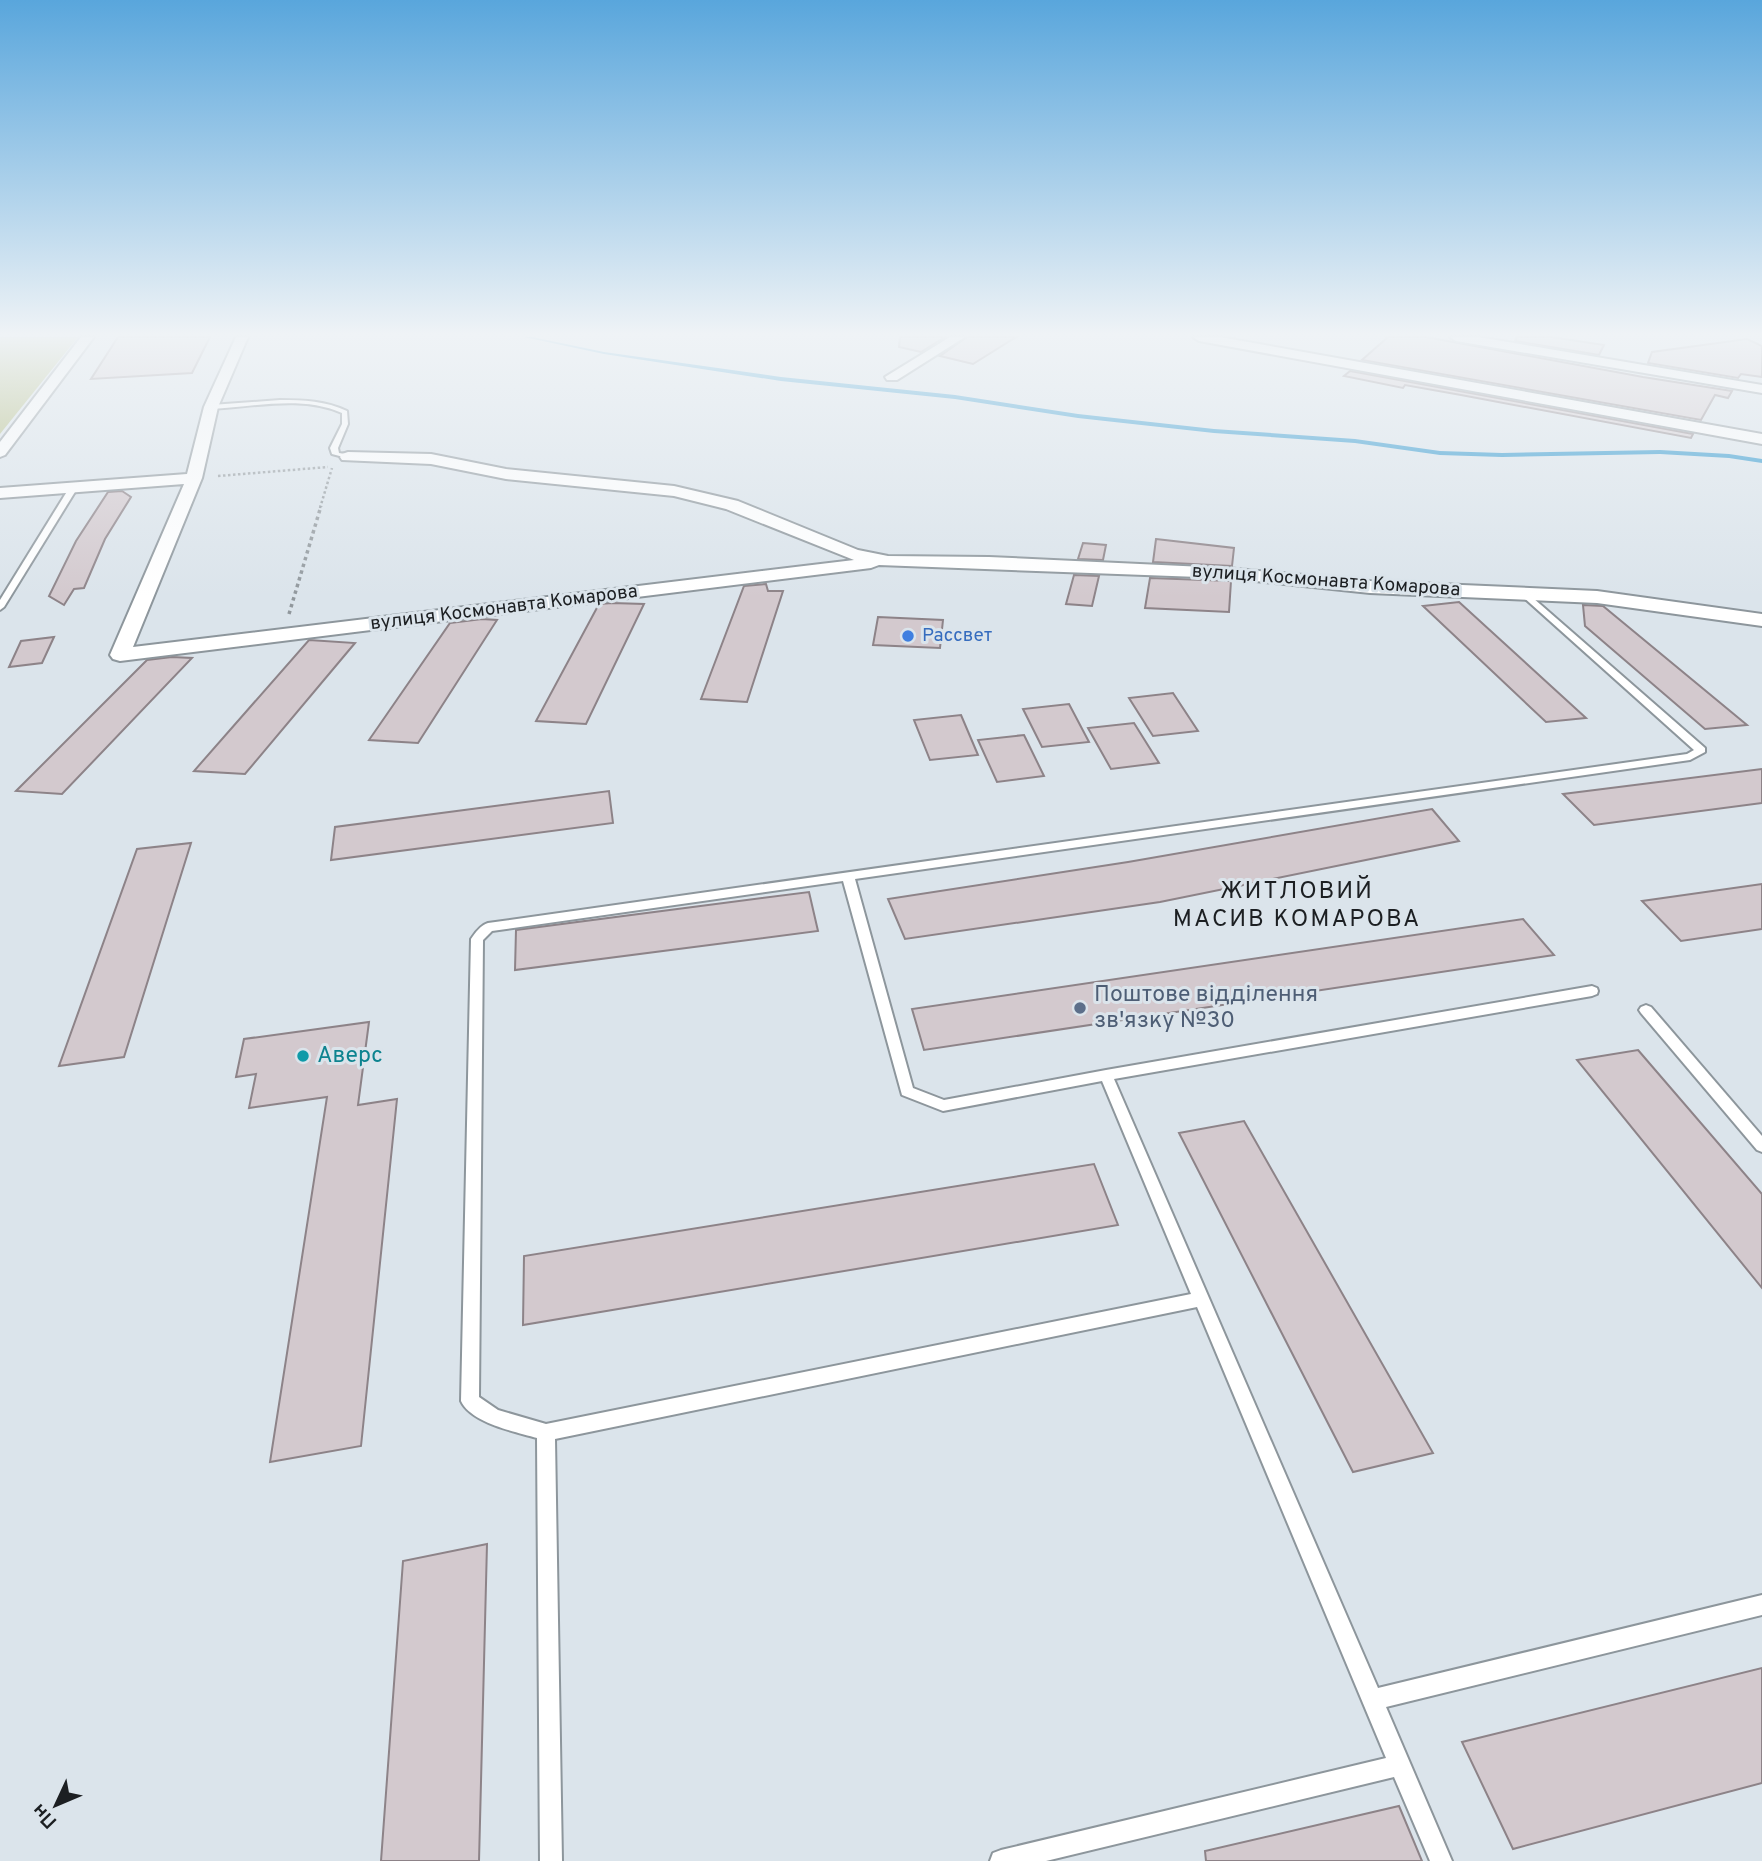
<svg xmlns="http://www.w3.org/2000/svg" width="1762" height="1861" viewBox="0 0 1762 1861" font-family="Overpass,sans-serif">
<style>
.green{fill:#afb878}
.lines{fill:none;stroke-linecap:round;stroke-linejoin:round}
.stream{fill:#2291cb;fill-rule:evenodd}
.building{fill:#d3c9ce;stroke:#8d8388;stroke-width:2}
.service-casing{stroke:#8d969c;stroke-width:4}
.minor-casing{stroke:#8d969c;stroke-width:4}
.path-far1{stroke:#91989d;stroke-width:2.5;stroke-dasharray:2.5 2.5;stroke-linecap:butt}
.path{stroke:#91989d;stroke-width:3.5;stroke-dasharray:3.5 3.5;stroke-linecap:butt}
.service{fill:#fff;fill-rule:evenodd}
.minor{fill:#fff;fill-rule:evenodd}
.shop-dot{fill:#3f7fe0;stroke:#dbe4eb;stroke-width:2.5}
.service-dot{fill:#5c6f8a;stroke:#dbe4eb;stroke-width:2.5}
.culture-dot{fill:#0f9aa8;stroke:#dbe4eb;stroke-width:2.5}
.labels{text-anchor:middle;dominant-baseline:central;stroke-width:6;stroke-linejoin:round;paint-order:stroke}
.far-street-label{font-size:19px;fill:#1c1f22;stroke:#dbe4eb}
.far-shop-label{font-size:19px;fill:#366cbe;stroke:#dbe4eb;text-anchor:start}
.service-label{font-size:23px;fill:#4e5e75;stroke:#dbe4eb;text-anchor:start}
.culture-label{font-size:23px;fill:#0d838f;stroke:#dbe4eb;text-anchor:start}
.neighbourhood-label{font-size:24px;letter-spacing:2px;fill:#1c1f22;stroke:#dbe4eb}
</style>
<rect width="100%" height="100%" fill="#dbe4eb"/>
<!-- green -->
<polygon class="green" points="0,337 78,337 0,434"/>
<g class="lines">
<!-- stream -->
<polygon class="stream" points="524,337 532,337 604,352 781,377 955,395 1078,414 1214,429 1355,439 1440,451 1502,453 1660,450 1729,454 1762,459 1762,463 1729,458 1660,454 1502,457 1440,455 1355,443 1214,433 1078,418 955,399 781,381 604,354"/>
</g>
<!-- building -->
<g class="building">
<polygon points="118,337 210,337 192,373 91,379"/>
<polygon points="900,337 945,337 921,352 899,347"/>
<polygon points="967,337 1016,337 973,364 940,356"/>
<polygon points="1388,337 1426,337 1643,377 1732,391 1728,398 1715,395 1701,420 1362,360"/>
<polygon points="1517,337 1551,337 1604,345 1599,355 1515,341"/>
<polygon points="1747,339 1762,346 1762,377 1741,374 1738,378 1648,363 1652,352"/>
<polygon points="1350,371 1693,434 1691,438 1461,395 1405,385 1403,388 1344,376"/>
<polygon points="122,491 131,497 105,539 84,588 74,589 64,605 49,596 76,541 108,492"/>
<polygon points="1156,539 1234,548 1232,566 1153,562"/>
<polygon points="1083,543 1106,545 1103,560 1078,559"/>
<polygon points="1074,575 1099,576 1092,606 1066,604"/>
<polygon points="1150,578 1231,581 1229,612 1145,608"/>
<polygon points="766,584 768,591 783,591 747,702 701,699 744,586"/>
<polygon points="1459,602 1586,718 1546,722 1423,606"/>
<polygon points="612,603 644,604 586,724 536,721 599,604"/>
<polygon points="1583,605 1603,606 1747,725 1705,729 1585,626"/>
<polygon points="878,617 943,620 940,648 873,645"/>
<polygon points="482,619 497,620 418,743 369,740 450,623"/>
<polygon points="54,637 42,663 9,667 21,641"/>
<polygon points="309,640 355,643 245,774 194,771"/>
<polygon points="172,657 192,658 62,794 16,791 147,660"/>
<polygon points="1173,693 1198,731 1153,736 1129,698"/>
<polygon points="1069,704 1089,742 1042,747 1023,709"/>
<polygon points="961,715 978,755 930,760 914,720"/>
<polygon points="1134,723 1159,763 1111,769 1088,728"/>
<polygon points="1024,735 1044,776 997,782 978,740"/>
<polygon points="1762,769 1762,803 1594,825 1563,794"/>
<polygon points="609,791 613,823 331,860 335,827"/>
<polygon points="1432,809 1459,841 1160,902 905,939 888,899 1128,862"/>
<polygon points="191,843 124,1057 59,1066 137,849"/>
<polygon points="1762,884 1762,929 1681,941 1642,901"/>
<polygon points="809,892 818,931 515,970 516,930"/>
<polygon points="1523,919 1554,955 924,1050 912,1009"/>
<polygon points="369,1022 358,1105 397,1099 361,1446 270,1462 327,1097 249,1108 256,1074 236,1077 244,1039"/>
<polygon points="1638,1050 1762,1194 1762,1288 1577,1060"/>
<polygon points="1244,1121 1433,1453 1353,1472 1179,1133"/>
<polygon points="1094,1164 1118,1225 523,1325 524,1256"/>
<polygon points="487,1544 479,1861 381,1861 403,1561"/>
<polygon points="1762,1668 1762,1783 1513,1849 1462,1742"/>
<polygon points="1399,1806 1422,1861 1206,1861 1205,1851"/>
</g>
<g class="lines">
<defs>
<g id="service">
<path d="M280 400C304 400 326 401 347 411L348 424 338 448 339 453 351 455V459L332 454 330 448 342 424V413C302 395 253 407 211 409L208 407 211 405Z"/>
<polygon points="71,485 78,487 4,607 0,610 0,600"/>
<path d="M1525 591 1705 748V752L1690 760 855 879 913 1088 944 1100 1106 1070 1592 986 1597 988 1598 991 1597 994 1592 996 1114 1079 1378 1688 1762 1595V1615L1386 1707 1452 1861H1430L1394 1777 1046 1861H990L993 1853 1001 1850 1386 1758 1197 1307 555 1439 562 1861H540L537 1438C516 1432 471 1423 461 1401L471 939C475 933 481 925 488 923L1687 754 1694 750 1522 596V592ZM843 881 902 1095 943 1111 1102 1081 1191 1294 546 1424 498 1410 479 1397 483 940 492 931Z"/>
<polygon points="1646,1005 1651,1007 1762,1136 1762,1152 1757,1150 1641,1013 1639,1010 1641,1007"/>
</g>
<g id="minor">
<polygon points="81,337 94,337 5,455 0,457 0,442"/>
<polygon points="236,337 248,337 218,407 202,478 133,647 854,560 726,509 674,496 506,479 431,464 342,460 340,457 342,454 348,452 431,454 506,469 674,486 738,501 858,550 888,556 989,557 1226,568 1370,581 1597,591 1762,614 1762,626 1597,603 1370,593 1226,578 879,565 871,568 120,661 113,659 110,655 184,484 0,498 0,488 187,474 204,407"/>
<polygon points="950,337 965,337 897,380 887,380 885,377"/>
<polygon points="1193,337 1220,337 1762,434 1762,444 1199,341"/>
<polygon points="1450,337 1478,337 1762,385 1762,393 1456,341"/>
</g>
</defs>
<!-- service casing -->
<use href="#service" class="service-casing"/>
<!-- minor casing -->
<use href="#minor" class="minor-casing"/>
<!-- path-far1 -->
<g class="path-far1">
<polyline points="218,476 328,467"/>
<polyline points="320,508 332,468"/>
</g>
<!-- path -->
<polyline class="path" points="289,614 321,506"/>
<!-- service -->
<use href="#service" class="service"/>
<!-- minor -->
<use href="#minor" class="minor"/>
</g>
<!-- sky -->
<linearGradient id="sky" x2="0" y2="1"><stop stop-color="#59a6dc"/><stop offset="0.56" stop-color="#eff3f6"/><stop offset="1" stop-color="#eff3f6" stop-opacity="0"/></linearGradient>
<rect width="1762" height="597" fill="url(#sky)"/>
<!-- markers -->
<circle class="shop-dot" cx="908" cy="636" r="7"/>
<circle class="service-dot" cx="1080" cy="1008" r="7"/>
<circle class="culture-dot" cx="303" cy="1056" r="7"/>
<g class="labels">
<!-- far-street labels -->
<g class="far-street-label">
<text transform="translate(1326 581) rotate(4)">вулиця Космонавта Комарова</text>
<text transform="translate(504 608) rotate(-7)">вулиця Космонавта Комарова</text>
</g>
<!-- far-shop labels -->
<g class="far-shop-label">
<text x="922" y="636">Рассвет</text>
</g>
<!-- service labels -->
<g class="service-label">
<text x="1094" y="995">Поштове відділення<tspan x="1094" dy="26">зв'язку №30</tspan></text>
</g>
<!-- culture labels -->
<g class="culture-label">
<text x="317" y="1056">Аверс</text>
</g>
<!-- neighbourhood labels -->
<g class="neighbourhood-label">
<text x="1297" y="892">ЖИТЛОВИЙ<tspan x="1297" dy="28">МАСИВ КОМАРОВА</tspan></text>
</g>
</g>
<!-- north arrow -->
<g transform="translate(56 1805) rotate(226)" stroke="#dbe4eb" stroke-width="5" paint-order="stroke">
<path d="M0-5L12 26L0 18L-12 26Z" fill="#1c1f22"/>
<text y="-10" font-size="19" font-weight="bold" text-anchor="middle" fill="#1c1f22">Пн</text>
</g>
</svg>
